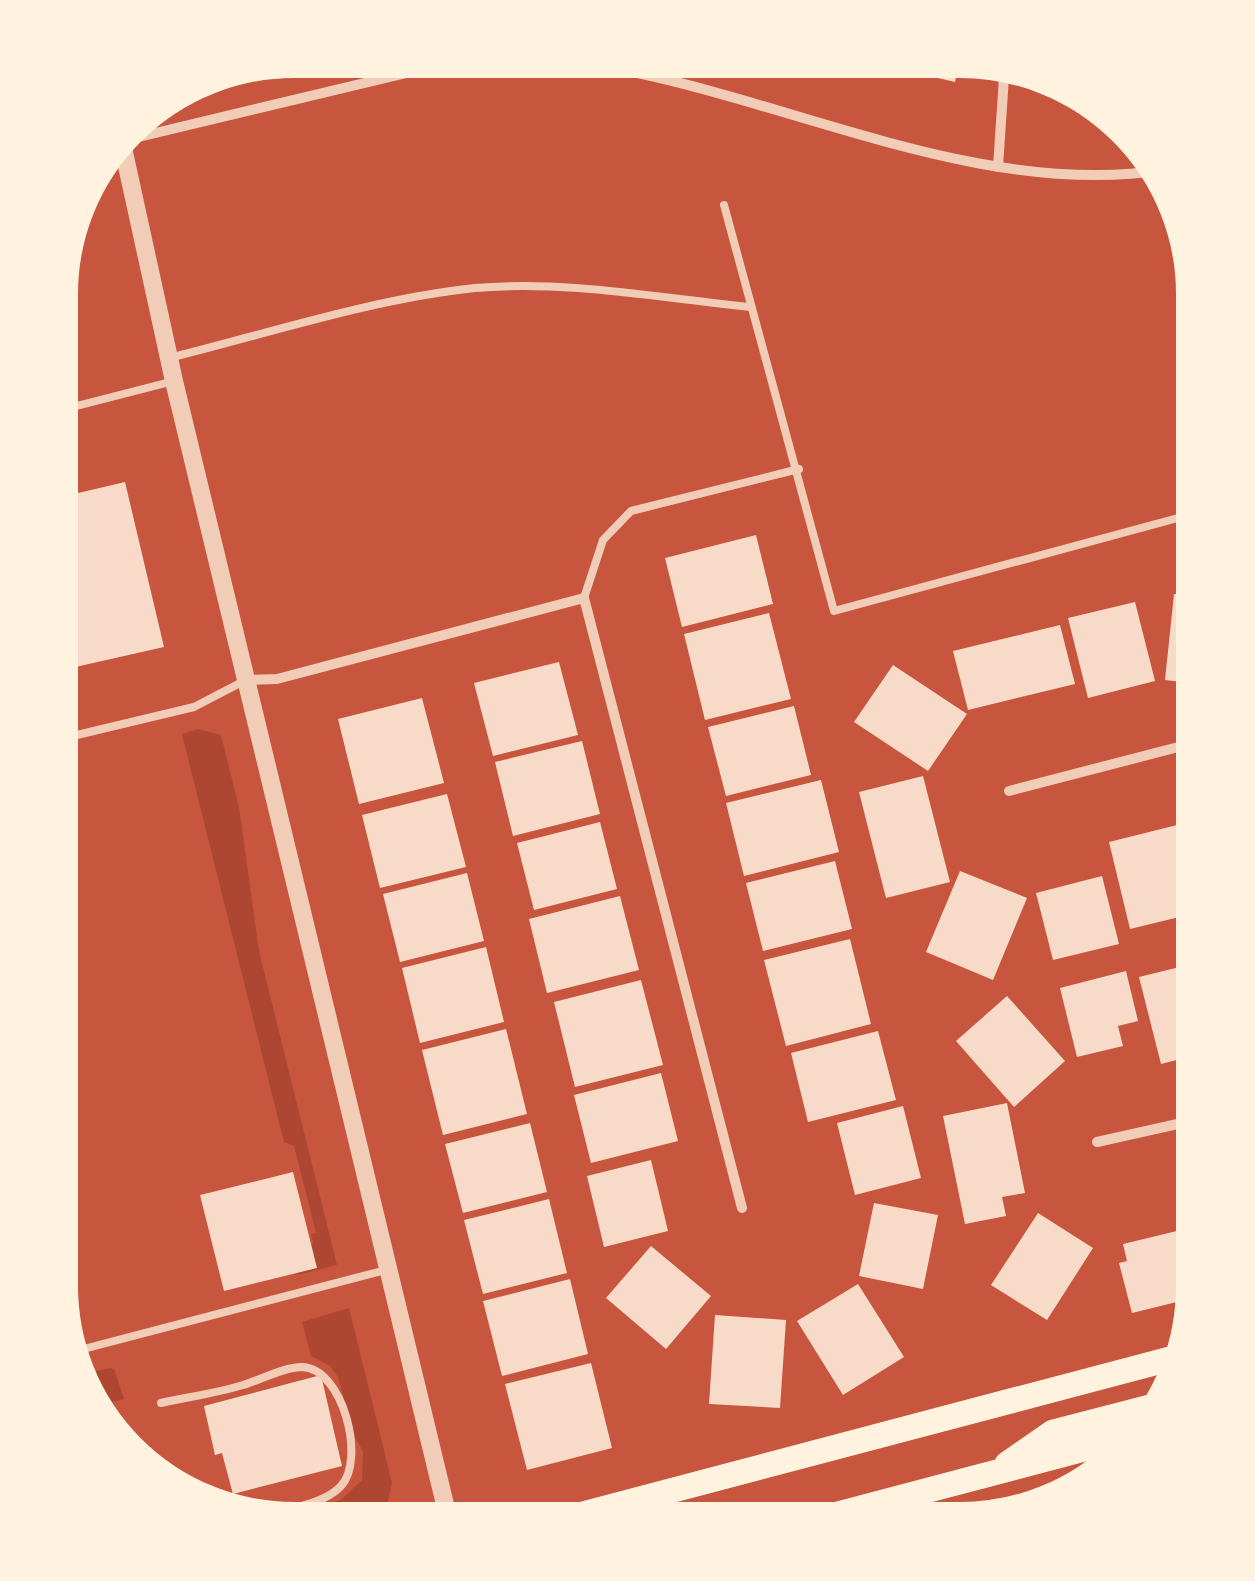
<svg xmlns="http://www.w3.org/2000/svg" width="1255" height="1581" viewBox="0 0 1255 1581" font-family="'Golos Text',sans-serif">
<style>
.green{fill:#ae4732}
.building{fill:#f7dbc8}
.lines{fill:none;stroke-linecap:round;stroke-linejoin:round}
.service{stroke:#f1ccb7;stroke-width:8}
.minor{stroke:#f1ccb7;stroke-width:10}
.tertiary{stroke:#f1ccb7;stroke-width:18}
.primary{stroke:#fff3e0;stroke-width:25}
.rim{fill:none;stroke:#fff3e0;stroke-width:12}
</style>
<rect width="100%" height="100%" fill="#c8553d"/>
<!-- green -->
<g class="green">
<polygon points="198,729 221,735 239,807 259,951 337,1265 297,1275 313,1243 311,1234 316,1233 294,1146 284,1142 182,734"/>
<polygon points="349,1308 392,1483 386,1509 374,1525 278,1525 262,1520 341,1500 362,1480 363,1451 354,1436 338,1377 330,1366 311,1356 302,1322"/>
<polygon points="110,1368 114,1369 124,1399 89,1408 79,1375"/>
</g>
<!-- building -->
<g class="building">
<polygon points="960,58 955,82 877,64 879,59"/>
<polygon points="125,482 164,647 71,668 56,606 57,498"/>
<polygon points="756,535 773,604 682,627 665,558"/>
<polygon points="1174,594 1200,596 1200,684 1165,680"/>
<polygon points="1135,602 1155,681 1088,698 1068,618"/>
<polygon points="769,613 791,699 705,720 684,634"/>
<polygon points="1060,625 1075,684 968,710 953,651"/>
<polygon points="559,662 578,735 493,756 474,683"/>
<polygon points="893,665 967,714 928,771 854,722"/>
<polygon points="422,698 444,783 359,804 338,719"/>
<polygon points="794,706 811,775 726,796 708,727"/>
<polygon points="582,741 600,814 513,836 495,762"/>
<polygon points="923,776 950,882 886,898 859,792"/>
<polygon points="821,780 839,852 744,876 726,803"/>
<polygon points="447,794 466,867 380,888 362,815"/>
<polygon points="600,822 617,889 534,910 517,843"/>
<polygon points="1181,824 1200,912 1130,929 1109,842"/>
<polygon points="835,861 852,929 763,951 746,883"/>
<polygon points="960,871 1027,898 993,980 926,952"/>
<polygon points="467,873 484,941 400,962 383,894"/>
<polygon points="1102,876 1119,944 1053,960 1036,893"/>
<polygon points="620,896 639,970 547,993 529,919"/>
<polygon points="850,939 871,1024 786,1046 764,960"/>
<polygon points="486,947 504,1022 420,1043 402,968"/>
<polygon points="1200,962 1200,1054 1161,1064 1139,977"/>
<polygon points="1126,971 1138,1021 1118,1026 1123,1046 1077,1057 1060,988"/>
<polygon points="641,980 663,1065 575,1087 554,1002"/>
<polygon points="1007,996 1065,1061 1014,1107 956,1041"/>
<polygon points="506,1029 527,1114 443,1135 422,1050"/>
<polygon points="878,1031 896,1100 808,1122 791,1053"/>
<polygon points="661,1073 678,1141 591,1163 574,1095"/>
<polygon points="1007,1103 1025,1193 1002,1197 1006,1216 965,1224 943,1116"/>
<polygon points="903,1106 921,1178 855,1195 837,1123"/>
<polygon points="530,1123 547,1192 463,1213 445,1144"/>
<polygon points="651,1160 668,1231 604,1247 587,1176"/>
<polygon points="293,1172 317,1268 224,1291 200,1195"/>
<polygon points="549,1199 567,1273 483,1294 464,1220"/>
<polygon points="874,1203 938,1215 923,1289 859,1276"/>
<polygon points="1038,1213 1093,1248 1047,1320 991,1285"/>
<polygon points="1181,1230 1197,1297 1132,1313 1119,1263 1127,1261 1123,1244"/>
<polygon points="651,1246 711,1296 666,1349 606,1298"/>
<polygon points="570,1279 588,1354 502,1376 483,1301"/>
<polygon points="858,1284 904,1357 843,1395 797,1321"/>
<polygon points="715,1315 786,1320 780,1408 709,1404"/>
<polygon points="591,1363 612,1448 527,1470 505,1384"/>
<polygon points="321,1375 342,1466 233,1494 222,1453 215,1455 204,1406"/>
</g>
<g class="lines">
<!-- service -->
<g class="service">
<polyline points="724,205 834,611 1200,512"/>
<path d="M169 358C270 333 372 299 475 288 566 280 660 298 750 307"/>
<polyline points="57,388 62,409"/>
<polyline points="57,411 174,381"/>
<polyline points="584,598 603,540 631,511 799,469"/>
<polyline points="56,740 194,707 246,680"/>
<polyline points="72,1352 386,1270"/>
<path d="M161 1403C188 1397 217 1393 243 1385 260 1380 284 1367 302 1367 343 1368 366 1460 341 1486 323 1506 273 1513 247 1515"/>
</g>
<!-- minor -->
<g class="minor">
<path d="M582 63C772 90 970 200 1164 170"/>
<polyline points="122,141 440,65"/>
<polyline points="998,167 1005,62"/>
<polyline points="247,680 277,679 584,598 742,1208"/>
<polyline points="1009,791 1186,745 1200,792"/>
<polyline points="1097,1142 1200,1119"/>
</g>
<!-- tertiary -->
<polyline class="tertiary" points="120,134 174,381 450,1525"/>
<!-- primary -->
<g class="primary">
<polyline points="1007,1464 1053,1432 1165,1403"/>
<polyline points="541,1525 1181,1356"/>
<polyline points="796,1525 1145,1433"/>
</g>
</g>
<!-- crop -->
<path d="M0 0H1255V1581H0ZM294 72H960A222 222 0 0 1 1182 294V1286A222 222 0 0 1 960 1508H294A222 222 0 0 1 72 1286V294A222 222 0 0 1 294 72Z" fill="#fff3e0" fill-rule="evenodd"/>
<path class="rim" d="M294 72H960A222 222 0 0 1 1182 294V1286A222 222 0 0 1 960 1508H294A222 222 0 0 1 72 1286V294A222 222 0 0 1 294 72Z"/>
</svg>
